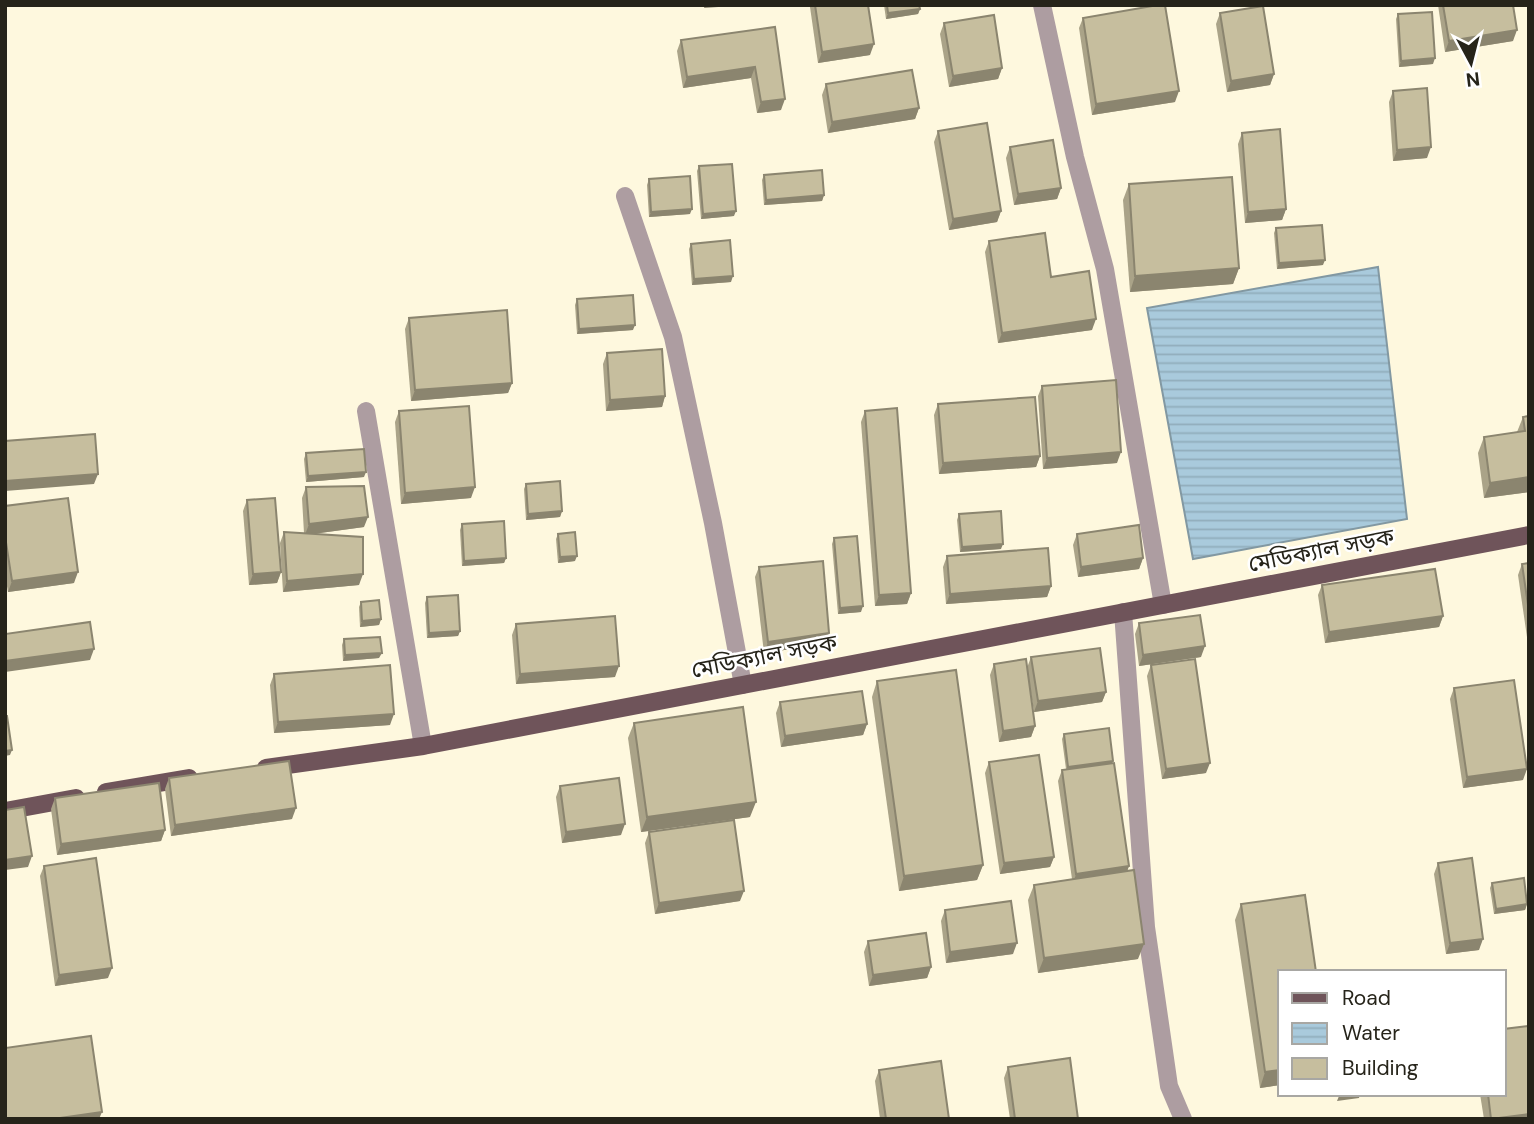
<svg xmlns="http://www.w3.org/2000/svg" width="1534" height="1124" viewBox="0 0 1534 1124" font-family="'DM Sans','Noto Sans Bengali',sans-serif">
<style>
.water{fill:url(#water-rules);stroke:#8298a2;stroke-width:2}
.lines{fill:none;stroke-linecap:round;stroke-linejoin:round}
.minor{stroke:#ad9da1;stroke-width:18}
.major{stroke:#6f545a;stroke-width:18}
.wall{fill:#aaa388}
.shaded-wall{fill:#8b856f}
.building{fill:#c6be9e;stroke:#8b856f;stroke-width:2}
.labels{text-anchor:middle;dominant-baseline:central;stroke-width:5;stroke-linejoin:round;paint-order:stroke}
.street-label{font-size:23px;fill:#26241a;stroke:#fff}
</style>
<defs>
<pattern id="water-rules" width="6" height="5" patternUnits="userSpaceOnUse" patternTransform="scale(1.75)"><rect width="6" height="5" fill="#a9cadc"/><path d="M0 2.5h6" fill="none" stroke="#91adbc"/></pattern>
</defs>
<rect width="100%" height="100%" fill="#fef8de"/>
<!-- water -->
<polygon class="water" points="1378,267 1407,519 1193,559 1147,308"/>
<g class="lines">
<!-- minor -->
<g class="minor">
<polyline points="1042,5 1075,157 1105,269 1163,605"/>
<polyline points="625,196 673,337 713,523 743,685"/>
<polyline points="366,411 423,746"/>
<polyline points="1123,612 1146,927 1169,1086 1183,1119"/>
</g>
<!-- major -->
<g class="major">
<polyline points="266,768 423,746 1529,535"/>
<polyline points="106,792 189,778"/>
<polyline points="5,811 76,798"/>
</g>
</g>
<!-- wall -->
<g class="wall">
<polygon points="810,5 868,5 870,55 818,63 810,7"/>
<polygon points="884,5 919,5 920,9 918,14 886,19"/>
<polygon points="1438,5 1513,5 1513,41 1445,52"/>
<polygon points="1220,13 1274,74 1270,85 1227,92 1216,24"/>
<polygon points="1398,14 1433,64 1399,67 1396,19"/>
<polygon points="1083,18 1175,102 1092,115 1079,28"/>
<polygon points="944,23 1002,68 998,79 949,87 940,34"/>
<polygon points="775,27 781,110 757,113 751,78 683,88 677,51 681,40"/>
<polygon points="826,84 919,108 915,119 828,133 822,95"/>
<polygon points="1393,91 1427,158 1393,161 1389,102"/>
<polygon points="938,131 1001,211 997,222 949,230 934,142"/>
<polygon points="1242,133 1286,209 1282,220 1245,223 1238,144"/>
<polygon points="1010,147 1061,188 1057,199 1014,205 1006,158"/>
<polygon points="699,166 734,216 701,219 697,171"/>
<polygon points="764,175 824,195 822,201 764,205 762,180"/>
<polygon points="649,179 690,214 649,217 647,185"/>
<polygon points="1129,184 1239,268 1233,284 1130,292 1123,200"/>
<polygon points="1276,228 1323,265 1277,269 1274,233"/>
<polygon points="989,241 1051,277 1092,330 998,343 985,252"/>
<polygon points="691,244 731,282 692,285 689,249"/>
<polygon points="577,299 633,330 577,334 575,305"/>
<polygon points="409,318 512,383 508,393 411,401 405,329"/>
<polygon points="607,353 665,396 662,407 606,411 603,364"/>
<polygon points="1042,386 1117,463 1043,469 1038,396"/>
<polygon points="938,404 1040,456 1036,467 939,474 934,415"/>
<polygon points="399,411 471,498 401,504 395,422"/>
<polygon points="865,411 911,593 907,604 875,606 861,422"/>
<polygon points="1529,416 1529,492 1484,498 1478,453 1484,437 1517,432 1523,417"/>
<polygon points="306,453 364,477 306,482 304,459"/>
<polygon points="526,484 562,511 560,517 526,520 524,489"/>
<polygon points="306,487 364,527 313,534 359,585 283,592 280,543 284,532 304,533 302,498"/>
<polygon points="247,500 281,572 277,583 249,585 243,511"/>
<polygon points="5,506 74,583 8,592 5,575"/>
<polygon points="959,514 1001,549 960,552 957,520"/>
<polygon points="462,524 506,558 504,563 462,566 460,530"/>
<polygon points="558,534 575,561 558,563 556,539"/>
<polygon points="1077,534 1143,558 1139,569 1078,577 1073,545"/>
<polygon points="834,538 861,612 838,614 832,544"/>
<polygon points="947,556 1051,586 1047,597 946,604 943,567"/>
<polygon points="1529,563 1529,651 1518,575 1522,564"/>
<polygon points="759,567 829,633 825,644 764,653 755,577"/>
<polygon points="1322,585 1443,616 1439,627 1325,643 1318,595"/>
<polygon points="427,597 460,631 458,636 427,638 425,603"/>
<polygon points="361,602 381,619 379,625 360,627 359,607"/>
<polygon points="1139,623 1201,657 1139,666 1135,634"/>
<polygon points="516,624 615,677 516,684 512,635"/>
<polygon points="344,639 379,658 343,661 342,645"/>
<polygon points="1031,657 1106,692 1102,702 1034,712 1027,668"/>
<polygon points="994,664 1035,726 1031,737 999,742 990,675"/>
<polygon points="1151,665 1206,773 1162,779 1147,676"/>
<polygon points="274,674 390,725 274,733 270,685"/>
<polygon points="877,681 983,865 977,880 899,891 872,697"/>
<polygon points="1454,688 1523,780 1463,788 1450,699"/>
<polygon points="780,702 867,724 863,735 781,747 776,713"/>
<polygon points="634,723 750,817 641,832 628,738"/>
<polygon points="1064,734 1113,761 1112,763 1129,866 1127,871 1138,959 1038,973 1028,900 1034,885 1072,879 1058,781 1062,770 1066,769 1062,739"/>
<polygon points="989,762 1054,857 1050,867 1000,874 985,773"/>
<polygon points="169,778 292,819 171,836 165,789"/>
<polygon points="560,786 621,835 562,843 556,797"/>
<polygon points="55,798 165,830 161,841 57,855 51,809"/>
<polygon points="649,832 740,901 655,914 645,843"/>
<polygon points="1438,863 1479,950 1446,954 1434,874"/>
<polygon points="44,866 108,978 55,986 40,876"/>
<polygon points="1492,883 1527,904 1525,910 1494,914 1490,888"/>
<polygon points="1241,904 1280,1085 1260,1088 1235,920"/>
<polygon points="945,910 1013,954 946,963 941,921"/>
<polygon points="868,941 931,967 927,978 869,986 864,952"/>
<polygon points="1008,1067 1078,1119 1010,1119 1004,1078"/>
<polygon points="879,1070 949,1119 880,1119 875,1081"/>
<polygon points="1480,1094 1504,1094 1529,1119 1484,1119"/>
</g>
<!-- shaded-wall -->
<g class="shaded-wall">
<polygon points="705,5 747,5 704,8"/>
<polygon points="920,9 918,14 886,19 888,13"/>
<polygon points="1517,30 1513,41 1445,52 1449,41"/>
<polygon points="874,44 870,55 818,63 822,52"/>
<polygon points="1435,58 1433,64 1399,67 1401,61"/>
<polygon points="755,67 751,78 683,88 687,77"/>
<polygon points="1002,68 998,79 949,87 953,76"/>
<polygon points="1274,74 1270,85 1227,92 1231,81"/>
<polygon points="1179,91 1175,102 1092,115 1096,104"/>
<polygon points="785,99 781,110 757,113 761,102"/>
<polygon points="919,108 915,119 828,133 832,122"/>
<polygon points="1431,147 1427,158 1393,161 1397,150"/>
<polygon points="1061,188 1057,199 1014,205 1018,194"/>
<polygon points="824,195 822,201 764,205 766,200"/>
<polygon points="692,209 690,214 649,217 651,212"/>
<polygon points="1286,209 1282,220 1245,223 1248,212"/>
<polygon points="736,211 734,216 701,219 703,214"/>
<polygon points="1001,211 997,222 949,230 953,219"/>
<polygon points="1325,260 1323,265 1277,269 1279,263"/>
<polygon points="1239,268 1233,284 1130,292 1135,276"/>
<polygon points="733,276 731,282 692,285 694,279"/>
<polygon points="1096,319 1092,330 998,343 1002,333"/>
<polygon points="635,325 633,330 577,334 579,329"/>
<polygon points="512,383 508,393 411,401 415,390"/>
<polygon points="665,396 662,407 606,411 610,400"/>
<polygon points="1121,452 1117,463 1043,469 1047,458"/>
<polygon points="1040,456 1036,467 939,474 943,463"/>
<polygon points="366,472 364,477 306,482 308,476"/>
<polygon points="98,474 94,484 5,491 5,481"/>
<polygon points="1529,477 1529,492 1484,498 1490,483"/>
<polygon points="475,487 471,498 401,504 405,493"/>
<polygon points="562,511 560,517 526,520 528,514"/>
<polygon points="368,517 364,527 305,535 309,524"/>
<polygon points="1003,544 1001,549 960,552 962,547"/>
<polygon points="577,556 575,561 558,563 560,557"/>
<polygon points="506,558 504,563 462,566 464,561"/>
<polygon points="1143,558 1139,569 1078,577 1081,567"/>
<polygon points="78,572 74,583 8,592 12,581"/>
<polygon points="281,572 277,583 249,585 253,574"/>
<polygon points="363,574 359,585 283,592 287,581"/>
<polygon points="1051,586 1047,597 946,604 950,594"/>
<polygon points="911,593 907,604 875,606 879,595"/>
<polygon points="863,606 861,612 838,614 840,608"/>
<polygon points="1443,616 1439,627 1325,643 1329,632"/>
<polygon points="381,619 379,625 360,627 362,621"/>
<polygon points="460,631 458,636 427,638 429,633"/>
<polygon points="829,633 825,644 764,653 768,642"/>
<polygon points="1205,646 1201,657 1139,666 1143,655"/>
<polygon points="94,649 90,660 5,672 5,661"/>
<polygon points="382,653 379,658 343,661 345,655"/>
<polygon points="619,666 615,677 516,684 520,674"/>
<polygon points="1106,692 1102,702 1034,712 1038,701"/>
<polygon points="394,714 390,725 274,733 278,722"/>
<polygon points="867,724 863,735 781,747 785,736"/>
<polygon points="1035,726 1031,737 999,742 1003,731"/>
<polygon points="12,750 10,755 5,756 5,751"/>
<polygon points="1113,761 1111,767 1066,773 1068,767"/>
<polygon points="1210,763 1206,773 1162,779 1166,769"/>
<polygon points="1527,769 1523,780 1463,788 1467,777"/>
<polygon points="756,802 750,817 641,832 647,817"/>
<polygon points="296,808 292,819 171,836 175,825"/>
<polygon points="625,824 621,835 562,843 566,832"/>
<polygon points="165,830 161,841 57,855 61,844"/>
<polygon points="32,856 28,867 5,870 5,860"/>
<polygon points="1054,857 1050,867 1000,874 1004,863"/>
<polygon points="983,865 977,880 899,891 904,876"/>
<polygon points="1129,866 1125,877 1073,884 1076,874"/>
<polygon points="744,891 740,901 655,914 659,903"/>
<polygon points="1527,904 1525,910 1494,914 1496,909"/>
<polygon points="1483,939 1479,950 1446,954 1450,943"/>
<polygon points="1017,943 1013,954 946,963 950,952"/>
<polygon points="1144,944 1138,959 1038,973 1044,958"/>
<polygon points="931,967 927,978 869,986 873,975"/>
<polygon points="112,968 108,978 55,986 59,975"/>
<polygon points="1280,1070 1280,1085 1260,1088 1265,1072"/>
<polygon points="1348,1094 1360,1094 1359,1098 1337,1101 1339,1096"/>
<polygon points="102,1112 99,1119 53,1119"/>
<polygon points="1529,1114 1529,1119 1494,1119"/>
</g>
<!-- building -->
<g class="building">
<polygon points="815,5 868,5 874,44 822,52"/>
<polygon points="887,5 919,5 920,9 888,13"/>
<polygon points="1158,5 1165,5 1179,91 1096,104 1083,18"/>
<polygon points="1443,5 1513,5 1517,30 1449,41"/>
<polygon points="1263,6 1274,74 1231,81 1220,13"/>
<polygon points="1432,12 1435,58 1401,61 1398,14"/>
<polygon points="994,15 1002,68 953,76 944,23"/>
<polygon points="775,27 785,99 761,102 755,67 687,77 681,40"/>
<polygon points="912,70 919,108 832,122 826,84"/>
<polygon points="1427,88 1431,147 1397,150 1393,91"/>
<polygon points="987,123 1001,211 953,219 938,131"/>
<polygon points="1280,129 1286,209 1248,212 1242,133"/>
<polygon points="1053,140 1061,188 1018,194 1010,147"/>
<polygon points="732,164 736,211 703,214 699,166"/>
<polygon points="822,170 824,195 766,200 764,175"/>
<polygon points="690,176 692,209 651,212 649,179"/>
<polygon points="1232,177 1239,268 1135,276 1129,184"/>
<polygon points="1322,225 1325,260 1279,263 1276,228"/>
<polygon points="1045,233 1051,277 1089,271 1096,319 1002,333 989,241"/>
<polygon points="730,240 733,276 694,279 691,244"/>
<polygon points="633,295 635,325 579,329 577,299"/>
<polygon points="507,310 512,383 415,390 409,318"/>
<polygon points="662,349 665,396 610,400 607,353"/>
<polygon points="1116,380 1121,452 1047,458 1042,386"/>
<polygon points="1035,397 1040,456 943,463 938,404"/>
<polygon points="469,406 475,487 405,493 399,411"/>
<polygon points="897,408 911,593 879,595 865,411"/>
<polygon points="1529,416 1529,477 1490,483 1484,437 1525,431 1523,417"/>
<polygon points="95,434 98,474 5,481 5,441"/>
<polygon points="364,449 366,472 308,476 306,453"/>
<polygon points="560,481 562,511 528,514 526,484"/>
<polygon points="364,486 368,517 309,524 306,487"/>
<polygon points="68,498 78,572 12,581 5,536 5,506"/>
<polygon points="275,498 281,572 253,574 247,500"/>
<polygon points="1001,511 1003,544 962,547 959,514"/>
<polygon points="504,521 506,558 464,561 462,524"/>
<polygon points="1139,525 1143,558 1081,567 1077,534"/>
<polygon points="284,532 363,537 363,574 287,581"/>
<polygon points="575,532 577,556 560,557 558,534"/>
<polygon points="857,536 863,606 840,608 834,538"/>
<polygon points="1048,548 1051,586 950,594 947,556"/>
<polygon points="823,561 829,633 768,642 759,567"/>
<polygon points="1529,563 1529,612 1522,564"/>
<polygon points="1435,569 1443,616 1329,632 1322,585"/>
<polygon points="458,595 460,631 429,633 427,597"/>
<polygon points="379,600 381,619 362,621 361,602"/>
<polygon points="1200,615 1205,646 1143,655 1139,623"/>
<polygon points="615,616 619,666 520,674 516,624"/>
<polygon points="90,622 94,649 5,661 5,634"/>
<polygon points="380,637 382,653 345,655 344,639"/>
<polygon points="1100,648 1106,692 1038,701 1031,657"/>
<polygon points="1026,659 1035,726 1003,731 994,664"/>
<polygon points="1195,659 1210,763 1166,769 1151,665"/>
<polygon points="390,665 394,714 278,722 274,674"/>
<polygon points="956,670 983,865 904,876 877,681"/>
<polygon points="1514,680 1527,769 1467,777 1454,688"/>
<polygon points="862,691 867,724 785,736 780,702"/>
<polygon points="743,707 756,802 647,817 634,723"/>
<polygon points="5,716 7,716 12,750 5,751"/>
<polygon points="1109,728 1113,761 1068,767 1064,734"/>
<polygon points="1039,755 1054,857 1004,863 989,762"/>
<polygon points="289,761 296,808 175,825 169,778"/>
<polygon points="1114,763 1129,866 1076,874 1062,770"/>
<polygon points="619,778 625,824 566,832 560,786"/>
<polygon points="159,783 165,830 61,844 55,798"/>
<polygon points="24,807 32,856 5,860 5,810"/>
<polygon points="734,820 744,891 659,903 649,832"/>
<polygon points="96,858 112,968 59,975 44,866"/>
<polygon points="1472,858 1483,939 1450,943 1438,863"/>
<polygon points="1134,870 1144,944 1044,958 1034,885"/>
<polygon points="1524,878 1527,904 1496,909 1492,883"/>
<polygon points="1305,895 1316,972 1280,972 1280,1070 1265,1072 1241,904"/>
<polygon points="1011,901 1017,943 950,952 945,910"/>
<polygon points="926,933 931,967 873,975 868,941"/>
<polygon points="1529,1026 1529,1114 1491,1119 1488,1094 1504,1094 1504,1029"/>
<polygon points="91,1036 102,1112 53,1119 5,1119 5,1048"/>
<polygon points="1070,1058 1078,1119 1015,1119 1008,1067"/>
<polygon points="941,1061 949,1119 886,1119 879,1070"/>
</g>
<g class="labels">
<!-- street labels -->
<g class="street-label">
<text transform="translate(1321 550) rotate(-11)">মেডিক্যাল সড়ক</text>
<text transform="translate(764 656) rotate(-11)">মেডিক্যাল সড়ক</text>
</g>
</g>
<!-- border -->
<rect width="1534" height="1124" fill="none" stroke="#26241a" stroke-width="14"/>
<!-- legend -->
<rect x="1278" y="970" width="228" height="126" fill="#ffffff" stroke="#a8a7a3" stroke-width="2"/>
<rect x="1292" y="993" width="35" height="10" fill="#6f545a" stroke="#a8a7a3" stroke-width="2"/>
<text x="1342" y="1005" font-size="21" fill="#26241a">Road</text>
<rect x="1292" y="1023" width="35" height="21" fill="url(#water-rules)" stroke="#a8a7a3" stroke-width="2"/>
<text x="1342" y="1040" font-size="21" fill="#26241a">Water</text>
<rect x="1292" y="1058" width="35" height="21" fill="#c6be9e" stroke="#a8a7a3" stroke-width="2"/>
<text x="1342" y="1075" font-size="21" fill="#26241a">Building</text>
<!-- north arrow -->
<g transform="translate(1471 63) rotate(173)" stroke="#ffffff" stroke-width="5" paint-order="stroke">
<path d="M0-5L12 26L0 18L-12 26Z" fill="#26241a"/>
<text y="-10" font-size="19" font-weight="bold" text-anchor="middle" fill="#26241a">N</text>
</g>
</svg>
